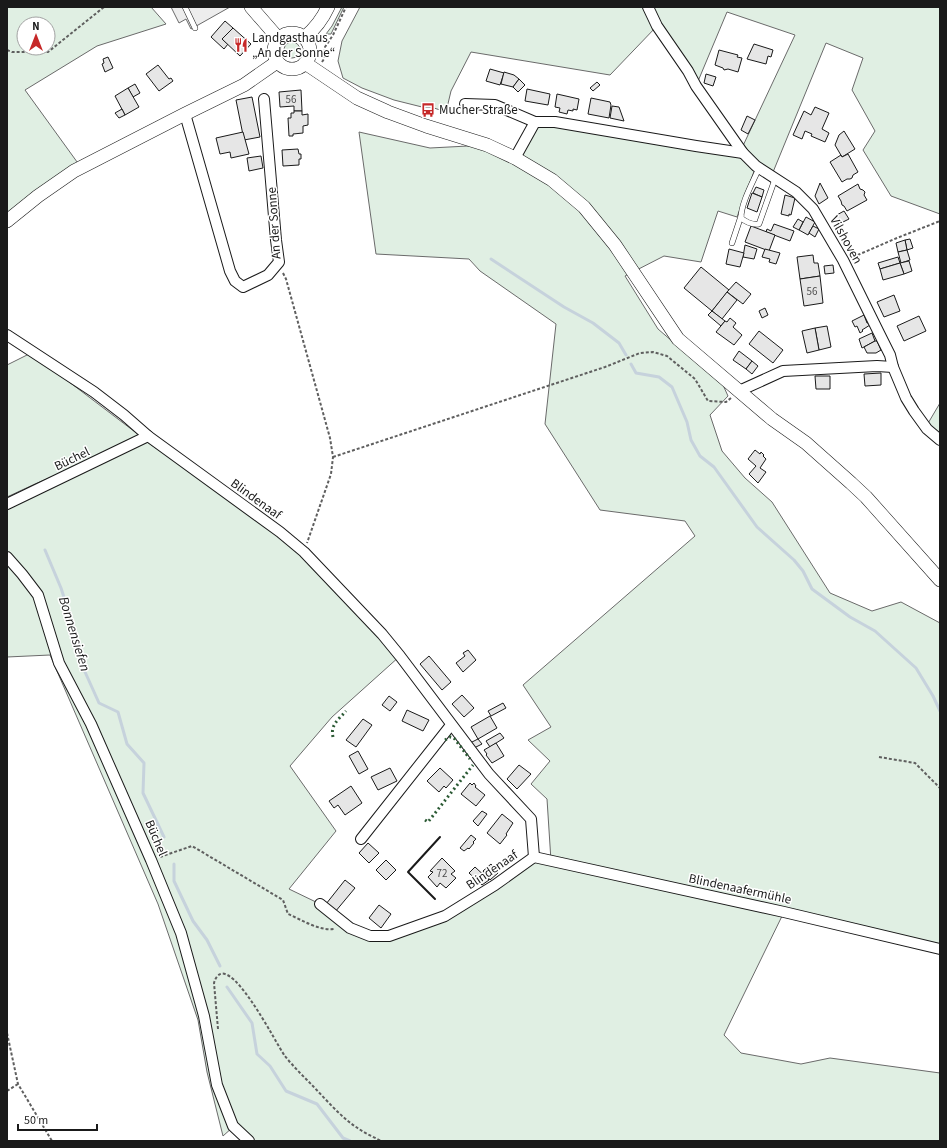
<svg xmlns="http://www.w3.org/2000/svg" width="947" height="1148" viewBox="0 0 947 1148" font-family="'Source Sans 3',sans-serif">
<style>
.green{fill:#e0efe3;stroke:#6a6a6a;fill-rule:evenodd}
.parking{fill:#ededed;stroke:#6a6a6a}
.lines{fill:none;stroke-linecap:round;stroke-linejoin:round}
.stream{stroke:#c6d2dc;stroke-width:3}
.building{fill:#e6e6e6;stroke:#1a1a1a}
.lane-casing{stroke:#1a1a1a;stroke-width:6}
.street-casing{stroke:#1a1a1a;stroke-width:12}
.secondary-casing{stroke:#1a1a1a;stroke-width:14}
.path{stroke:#5f5f5f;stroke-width:2;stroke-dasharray:3 2;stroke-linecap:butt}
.lane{stroke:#fff;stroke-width:5}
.street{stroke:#fff;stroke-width:10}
.secondary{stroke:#fff;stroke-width:13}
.hedge{stroke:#2b5a34;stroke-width:3;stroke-dasharray:2 3;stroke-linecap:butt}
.wall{stroke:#1a1a1a;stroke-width:2}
.labels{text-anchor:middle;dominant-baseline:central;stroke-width:3;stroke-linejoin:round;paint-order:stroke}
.number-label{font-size:11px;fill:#4d4d4d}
.poi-label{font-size:13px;fill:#1a1a1a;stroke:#fff;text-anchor:start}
.street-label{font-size:13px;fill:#1a1a1a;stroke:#fff}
.water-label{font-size:14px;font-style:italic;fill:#1a1a1a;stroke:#fff}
</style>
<rect width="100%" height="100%" fill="#fff"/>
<!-- green -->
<g class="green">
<path d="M7 7H151L166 24 97 46 25 90 80 166 7 220ZM24 24H48V48H24Z"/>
<polygon points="342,7 344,7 331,34 326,34 332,26"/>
<polygon points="360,7 940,7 940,214 891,196 863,150 875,131 852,90 863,58 826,43 771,177 756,166 737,217 718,211 701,262 664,256 625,276 658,329 723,385 728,396 710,415 722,451 745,478 772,502 830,593 872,611 901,602 940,623 940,949 784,912 724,1035 741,1053 801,1064 830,1058 940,1073 940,1141 242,1141 233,1127 223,1136 207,1072 198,1020 158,904 50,655 7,657 7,508 147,442 280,532 400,656 332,717 290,766 336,831 289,889 318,903 370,936 445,916 534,857 551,861 547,799 531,784 550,761 528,740 551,727 523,685 695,536 685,521 600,510 545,424 556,324 480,271 469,259 376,254 359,132 430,148 487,145 515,158 535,122 741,150 795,35 727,12 696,86 657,26 610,75 471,52 451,91 446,112 431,107 422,107 394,100 362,88 343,78 338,61 342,41"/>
<circle cx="292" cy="50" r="8"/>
<polygon points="31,353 143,438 35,484 7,497 7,365"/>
<polygon points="940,403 940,436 927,425"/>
</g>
<!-- parking -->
<polygon class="parking" points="171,7 230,7 191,29 186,19 179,23"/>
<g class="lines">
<!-- stream -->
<g class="stream">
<polyline points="491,259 564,307 593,323 619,343 626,355"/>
<polyline points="631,364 636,373 659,377 672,387 687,422 691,440 700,456 714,467 757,527 794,560 803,571 812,589 850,617 875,631 916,668 933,696 940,711"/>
<polyline points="45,550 61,588 75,632 81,663 99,703 118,712 127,744 144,763 143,793 164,837"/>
<polyline points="174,864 174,881 193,921 207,940 220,966"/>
<polyline points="227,987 252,1023 257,1054 270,1066 286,1091 317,1104 343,1138 350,1141"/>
</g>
</g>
<!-- building -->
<g class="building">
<polygon points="225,21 233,28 222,39 228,44 224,49 211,37"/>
<polygon points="233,28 251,44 240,56 222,39"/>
<polygon points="754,44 773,50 771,57 768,56 766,64 747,59"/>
<polygon points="719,50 738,55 737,57 742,58 738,72 728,69 724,70 723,68 715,65"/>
<polygon points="108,57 113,68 105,72 102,64 104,63 103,59"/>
<polygon points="158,65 169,79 171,78 173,81 159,91 146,74"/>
<polygon points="490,69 504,73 500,85 486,81"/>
<polygon points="504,72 514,75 519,79 513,87 501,84"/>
<polygon points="706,74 716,77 713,86 704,83"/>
<polygon points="519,79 525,85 518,92 513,87"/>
<polygon points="597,82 600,85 593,91 590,88"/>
<polygon points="135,84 140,93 133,97 128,88"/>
<polygon points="128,88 139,107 125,115 115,96"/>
<polygon points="527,89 550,94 548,105 525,101"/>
<polygon points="301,90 302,111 294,111 294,106 280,107 279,92"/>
<polygon points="557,94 579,99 577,110 573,109 573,111 568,110 567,114 559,112 560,108 555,107"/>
<polygon points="252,97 260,137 244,140 236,100"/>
<polygon points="591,98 610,102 611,105 609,118 588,114"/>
<polygon points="612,106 619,107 624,121 610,118"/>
<polygon points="815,107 829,113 822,129 829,133 825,142 811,136 812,134 805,131 802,139 793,135 804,111 811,115"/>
<polygon points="122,109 125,115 119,118 115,113"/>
<polygon points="294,111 302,111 302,115 308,114 308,125 303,126 303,133 293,134 293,136 289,136 288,118 291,118 291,113 294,113"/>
<polygon points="747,116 755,120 748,134 741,130"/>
<polygon points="844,131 855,149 842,157 835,145 839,135"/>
<polygon points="243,132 249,154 231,158 230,152 220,154 216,138"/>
<polygon points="298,149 299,154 301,154 301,159 299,159 299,165 283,166 282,150"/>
<polygon points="848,154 858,172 853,175 852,178 850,179 847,179 842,182 830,162 841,155 842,157"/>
<polygon points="261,156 263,168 249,171 247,158"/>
<polygon points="820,183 828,198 819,204 815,196"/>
<polygon points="858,184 860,189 863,190 865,192 864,195 867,200 847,211 844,206 842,205 841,201 838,196"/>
<polygon points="756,187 764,190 762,197 753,193"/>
<polygon points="752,193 762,197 757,212 747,208"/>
<polygon points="785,195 795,198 791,215 789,214 789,216 781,214"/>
<polygon points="844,211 849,219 839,224 835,216"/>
<polygon points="806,217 815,222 808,235 799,230"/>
<polygon points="798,219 803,222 799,230 793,227"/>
<polygon points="774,224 794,231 790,241 766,232 767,229 771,231"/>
<polygon points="751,226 775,235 769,251 745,242"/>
<polygon points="813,226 819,229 815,237 809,233"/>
<polygon points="910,239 913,248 907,250 905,240"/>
<polygon points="905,240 907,250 898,252 896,243"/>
<polygon points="745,245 757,249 754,259 743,257"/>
<polygon points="729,249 744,253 740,267 726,264"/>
<polygon points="765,249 780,253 776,264 769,262 770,259 762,257"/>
<polygon points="907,250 910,260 901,263 898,252"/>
<polygon points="813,255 814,263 818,263 820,276 800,279 797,257"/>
<polygon points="898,257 900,263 880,269 878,263"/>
<polygon points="909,261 912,271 904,274 900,263"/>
<polygon points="900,263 904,274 883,280 880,269"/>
<polygon points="833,265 834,273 825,274 824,266"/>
<polygon points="701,267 729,290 712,311 684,288"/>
<polygon points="820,276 823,303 804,306 800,279"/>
<polygon points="736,282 751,294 743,304 727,292"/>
<polygon points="727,292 737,300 722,319 712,311"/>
<polygon points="894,295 900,311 884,317 877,302"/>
<polygon points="765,308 768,315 762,318 759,311"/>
<polygon points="712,311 725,321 721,326 708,315"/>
<polygon points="864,315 867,323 869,323 870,325 862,330 863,331 860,333 857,326 855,327 852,321"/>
<polygon points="919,316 926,331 904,341 897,326"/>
<polygon points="730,318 736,323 733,327 742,335 734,345 716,332 725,321 727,322"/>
<polygon points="827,326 831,347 819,350 815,328"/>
<polygon points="815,328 819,350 807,353 802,331"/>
<polygon points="759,331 783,350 773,363 749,344"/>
<polygon points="872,333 875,341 862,348 859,339"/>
<polygon points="875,341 877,341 881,350 876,353 867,353 864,347"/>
<polygon points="739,351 752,361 746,369 733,360"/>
<polygon points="752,361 758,366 752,374 746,369"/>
<polygon points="881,373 881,385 865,386 864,374"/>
<polygon points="815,376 830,376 830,389 816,389"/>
<polygon points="755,450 760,454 761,452 764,455 763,456 766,459 760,468 766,472 758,483 749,474 756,466 748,459"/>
<polygon points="468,650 476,660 463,672 456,663 465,656 463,653"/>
<polygon points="429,656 451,682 442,690 420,664"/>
<polygon points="462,695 474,708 464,717 452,704"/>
<polygon points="389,696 397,702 390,711 382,705"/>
<polygon points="503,703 506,708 491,716 488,711"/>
<polygon points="407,710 429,720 423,731 402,721"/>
<polygon points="490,716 497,728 478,739 471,727"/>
<polygon points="363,719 372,725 356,747 346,740"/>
<polygon points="500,733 504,738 490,747 486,741"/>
<polygon points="478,739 482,744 474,748 470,743"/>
<polygon points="496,743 504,756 492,763 486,755 487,754 484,750"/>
<polygon points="358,751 368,769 359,774 349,756"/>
<polygon points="519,765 531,774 517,789 507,779"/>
<polygon points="390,768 397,781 378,790 371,777"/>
<polygon points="440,768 453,780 446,788 444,786 439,792 427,781"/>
<polygon points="470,783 472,785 474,783 476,786 475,787 485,795 476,806 461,794"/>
<polygon points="351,786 362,803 345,815 338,805 334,808 329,801"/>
<polygon points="482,811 487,814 478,826 473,821"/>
<polygon points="502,814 513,823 506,834 507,835 500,844 487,833"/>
<polygon points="471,835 476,839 473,842 474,843 469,849 468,848 464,851 460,848"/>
<polygon points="368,843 379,853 369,863 359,853"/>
<polygon points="442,858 455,871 451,874 456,878 446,888 440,883 437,887 428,877 433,872 430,871"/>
<polygon points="386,860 396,870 386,880 376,870"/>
<polygon points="491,864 498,873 490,880 483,871"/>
<polygon points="475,867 489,880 482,885 469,873"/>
<polygon points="345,880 355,888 335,912 326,904"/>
<polygon points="379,905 391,914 381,928 369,918"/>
</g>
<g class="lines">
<defs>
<g id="lane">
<polyline points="185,7 195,28"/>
<path d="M759 168C753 182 741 203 741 218 746 222 753 225 759 224L775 179"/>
<polyline points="732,243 741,216"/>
</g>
<g id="street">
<polyline points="648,7 657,26 688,71 696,86 743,153 756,166 796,192 813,209 843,260 879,333 890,355 893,367 906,398 914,411 927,429 940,440"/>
<polyline points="465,104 495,105 535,122"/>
<polyline points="185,114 230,271 235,281 243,287 268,275 279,262 276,240 264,99"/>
<polyline points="515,158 535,122 555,122 696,146 743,153"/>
<polyline points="7,335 94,392 124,415 148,436 280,532 304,552 382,634 400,656 489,774 531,819 534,857"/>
<polyline points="739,391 783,371 877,366 893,367"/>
<polyline points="7,504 148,436"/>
<polyline points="7,557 22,574 38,595 59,663 91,724 151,860 181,933 204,1016 217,1085 233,1126 249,1141"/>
<polyline points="361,839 451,725"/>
<polyline points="534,857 784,912 940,949"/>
<polyline points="320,904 350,928 370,936 389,936 445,916 495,885 534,857"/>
</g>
<g id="secondary">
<polyline points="251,7 278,38"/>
<circle cx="292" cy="51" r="18"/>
<path d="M305 37C316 28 322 20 328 7"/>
<polyline points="305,63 357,98 388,112 426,126 487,145 515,158 552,180 584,207 615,245 678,339 772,419 806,443 851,483 866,497 940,580"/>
<polyline points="7,221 38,196 74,171 185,114 244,85 277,62"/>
</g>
</defs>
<!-- lane casing -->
<use href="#lane" class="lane-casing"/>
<!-- street casing -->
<use href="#street" class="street-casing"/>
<!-- secondary casing -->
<use href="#secondary" class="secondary-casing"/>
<!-- path -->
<g class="path">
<polyline points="7,50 12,52 48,52 104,7"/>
<polyline points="322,62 324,59 325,47 333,35 346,7"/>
<polyline points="853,257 897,238 940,221"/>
<polyline points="283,273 286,279 330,438 333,457 331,474 307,543"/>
<polyline points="333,457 605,367 640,353 653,352 667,356 695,379 708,401 726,402 731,398"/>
<polyline points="879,757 915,763 940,788"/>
<path d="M160 857 192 846 283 900 288 914C302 920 319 931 334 929"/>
<path d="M218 1029 214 983C226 942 278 1048 285 1056 292 1065 300 1073 308 1081 324 1097 340 1117 359 1129 366 1134 374 1137 381 1141"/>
<polyline points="7,1033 18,1084 52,1141"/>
<polyline points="7,1091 18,1084"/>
</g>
<!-- lane -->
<use href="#lane" class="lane"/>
<!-- street -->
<use href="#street" class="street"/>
<!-- secondary -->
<use href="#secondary" class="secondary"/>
<!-- hedge -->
<g class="hedge">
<path d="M333 737C330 725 339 719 346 711"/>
<polyline points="445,740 450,737 454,738 470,759"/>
<polyline points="425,820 428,822 473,765"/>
</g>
<!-- wall -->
<polyline class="wall" points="435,899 408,872 440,837"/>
</g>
<!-- icons -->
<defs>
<symbol id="restaurant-bare" viewBox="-9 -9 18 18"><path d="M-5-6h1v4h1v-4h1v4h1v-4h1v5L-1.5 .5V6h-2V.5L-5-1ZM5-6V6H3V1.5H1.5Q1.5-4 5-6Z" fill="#c62828" stroke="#fff" stroke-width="2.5" paint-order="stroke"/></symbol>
<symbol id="bus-bare" viewBox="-9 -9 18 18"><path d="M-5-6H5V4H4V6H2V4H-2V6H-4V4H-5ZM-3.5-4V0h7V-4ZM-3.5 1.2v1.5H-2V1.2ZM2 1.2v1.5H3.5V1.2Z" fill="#c62828" stroke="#fff" stroke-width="2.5" paint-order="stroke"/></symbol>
</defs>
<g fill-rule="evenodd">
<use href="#restaurant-bare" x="231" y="35" width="20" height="20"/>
<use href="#bus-bare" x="418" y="100" width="20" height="20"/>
</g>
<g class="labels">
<!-- number labels -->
<g class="number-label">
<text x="291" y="99">56</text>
<text x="812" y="291">56</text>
<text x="442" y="873">72</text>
</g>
<!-- poi labels -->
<g class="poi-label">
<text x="252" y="38">Landgasthaus<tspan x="252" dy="15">„An der Sonne“</tspan></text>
<text x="439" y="110">Mucher Straße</text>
</g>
<!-- street labels -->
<g class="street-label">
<text transform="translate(274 223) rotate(-94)">An der Sonne</text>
<text transform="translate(846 240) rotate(61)">Vilshoven</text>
<text transform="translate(72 459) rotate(-26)">Büchel</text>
<text transform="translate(256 499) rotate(36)">Blindenaaf</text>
<text transform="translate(156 838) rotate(67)">Büchel</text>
<text transform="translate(492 870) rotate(-34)">Blindenaaf</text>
<text transform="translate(740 889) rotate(12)">Blindenaafermühle</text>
</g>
<!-- water labels -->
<g class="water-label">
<text transform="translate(74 634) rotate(73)">Bonnensiefen</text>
</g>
</g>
<!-- border -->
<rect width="947" height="1148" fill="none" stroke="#1a1a1a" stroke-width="16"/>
<!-- north arrow -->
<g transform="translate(36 36)"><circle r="19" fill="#ffffff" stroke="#a3a3a3"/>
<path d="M0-3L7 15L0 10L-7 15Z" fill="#c62828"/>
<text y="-6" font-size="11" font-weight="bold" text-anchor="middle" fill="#1a1a1a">N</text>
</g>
<!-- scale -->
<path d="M18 1124v6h79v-6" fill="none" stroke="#1a1a1a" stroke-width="2"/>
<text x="24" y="1124" font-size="12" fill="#1a1a1a" stroke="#ffffff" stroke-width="3" paint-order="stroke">50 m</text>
</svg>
